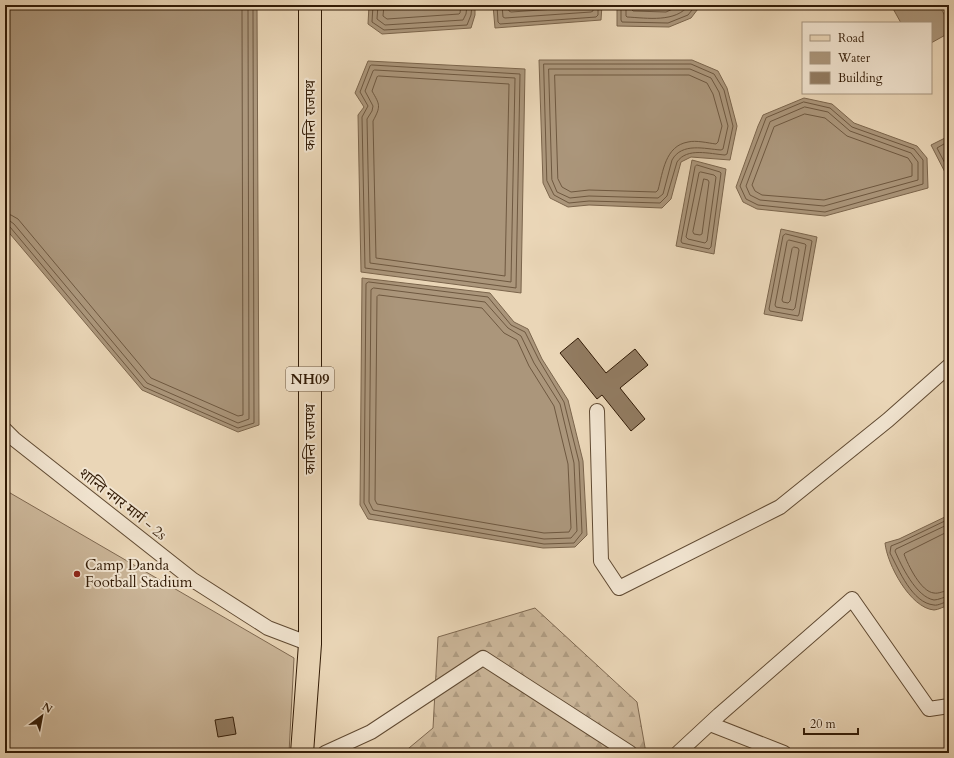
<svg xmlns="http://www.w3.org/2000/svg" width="954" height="758" viewBox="0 0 954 758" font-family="Cardo,'Noto Serif Devanagari',serif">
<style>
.forest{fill:url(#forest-firs);stroke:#7e6850}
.pitch{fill:#cbb699;stroke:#7e6850}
.water{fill:#ab967b;stroke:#7b654c}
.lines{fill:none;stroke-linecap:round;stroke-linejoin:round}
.shore{stroke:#6e5840;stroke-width:1}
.building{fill:#927c62;stroke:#321b06}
.street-casing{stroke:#604a32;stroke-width:16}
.primary-casing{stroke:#321b06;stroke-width:24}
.street{stroke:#f1e4d0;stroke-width:14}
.primary{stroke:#ead6b7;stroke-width:22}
.poi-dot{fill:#8f2418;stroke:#f1e4d0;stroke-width:1.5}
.labels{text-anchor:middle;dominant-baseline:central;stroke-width:4;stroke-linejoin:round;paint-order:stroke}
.shield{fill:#f1e4d0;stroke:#6b5743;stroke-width:1}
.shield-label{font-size:14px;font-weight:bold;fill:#321b06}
.street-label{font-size:15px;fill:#321b06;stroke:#f1e4d0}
.poi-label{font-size:15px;fill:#321b06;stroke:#f1e4d0;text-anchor:start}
</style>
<defs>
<pattern id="forest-firs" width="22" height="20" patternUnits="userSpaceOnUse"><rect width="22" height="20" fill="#cbb699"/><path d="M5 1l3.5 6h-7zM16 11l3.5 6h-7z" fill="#af9c82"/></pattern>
</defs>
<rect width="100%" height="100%" fill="#ead6b7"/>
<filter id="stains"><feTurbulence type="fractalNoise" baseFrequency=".005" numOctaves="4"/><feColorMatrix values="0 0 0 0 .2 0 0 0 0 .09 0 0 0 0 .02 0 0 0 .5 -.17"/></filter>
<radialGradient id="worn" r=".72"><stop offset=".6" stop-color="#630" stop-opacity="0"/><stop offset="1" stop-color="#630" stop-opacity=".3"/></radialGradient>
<!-- forest -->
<polygon class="forest" points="535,608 637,702 646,753 403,753 433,728 438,637"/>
<!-- pitch -->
<polygon class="pitch" points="5,490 294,658 289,753 5,753"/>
<!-- water -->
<g class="water">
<polygon points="5,5 257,5 259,425 238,432 142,390 5,228"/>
<polygon points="369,5 475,5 475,15 471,28 382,34 368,24"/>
<polygon points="493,5 602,5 601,20 495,28"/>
<polygon points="617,5 701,5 691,18 669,27 617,26"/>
<polygon points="891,5 939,5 949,23 949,33 931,43 931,23 901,23"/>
<polygon points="539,60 692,60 718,71 727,88 737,126 730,160 691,157 681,162 671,199 662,208 589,205 568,207 550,198 543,183"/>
<polygon points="368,61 525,69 521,293 361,272 358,115 364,107 355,93"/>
<polygon points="804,98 832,104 854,123 917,146 927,158 928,188 825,216 757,209 743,202 736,187 758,126 763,115"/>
<polygon points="949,136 949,180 931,145"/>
<polygon points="692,160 726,169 714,254 676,246"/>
<polygon points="781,229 817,237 802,321 764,314"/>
<polygon points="362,278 490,293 514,322 528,329 542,359 568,400 583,461 587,535 575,547 543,548 368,519 360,505"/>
<path d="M949 515V605C945 606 938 610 934 610 910 608 887 564 885 543L899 539Z"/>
</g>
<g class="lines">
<!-- shore -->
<g class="shore">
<polyline points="373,5 372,22 384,30 467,25 471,15 472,5"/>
<polyline points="378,5 377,19 385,25 463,20 466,14 467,5"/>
<polyline points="384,5 383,16 387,19 459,14 460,13 461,5"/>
<polyline points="497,5 498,22 500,24 596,17 598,15 598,5"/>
<polyline points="502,5 503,17 505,18 591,12 593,11 593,5"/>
<polyline points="508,5 509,11 511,12 585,7 587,5"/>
<polyline points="621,5 621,20 622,22 668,23 688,15 696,5"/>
<path d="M626 5V16L627 17C647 18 676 23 689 5"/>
<polyline points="632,5 632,10 633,11 666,12 682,5"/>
<path d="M544 64H691L714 74 724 90 733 126 727 154 725 155C710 154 687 147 677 162L667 196 660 203 589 201 569 203 554 195 547 181Z"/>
<polygon points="372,65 520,74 516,288 365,268 362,117 368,106 360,92 370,66"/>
<path d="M549 69H690L711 78 719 92 728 126 723 149 721 150C705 149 682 142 672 160L663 194 658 198 589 196 570 198 557 192 552 180Z"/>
<polygon points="375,70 515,78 511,282 370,263 367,119 372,111 373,106 365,91 373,71"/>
<path d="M555 75H689L707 83 713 94 722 126 718 142 716 144C708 143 696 140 688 142 665 146 663 172 658 190L656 192 589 190 571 192 562 187 558 179Z"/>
<path d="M379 76 509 84 505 276 376 258 373 121C381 106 380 105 372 91L377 77Z"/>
<polygon points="804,102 830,108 852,127 914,149 923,160 923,184 825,212 758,205 746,199 740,186 766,118"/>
<polygon points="805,107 828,112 850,131 911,153 918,162 918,180 824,206 760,200 750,195 746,186 770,122"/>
<polygon points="805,114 825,118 847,136 908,158 912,164 912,176 824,200 762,195 755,191 752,185 774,127"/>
<polyline points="949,141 937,148 949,171"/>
<polygon points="697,165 720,172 721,173 711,247 709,249 682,243 681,241 695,167"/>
<polygon points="701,172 714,175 716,177 707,241 705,243 688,239 686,237 699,173"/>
<polygon points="704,179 708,180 709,182 702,234 700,235 694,234 693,232"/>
<polyline points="5,214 11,215 18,219 151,378 238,416 243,415 242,5"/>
<polyline points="5,220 10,221 14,224 147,383 238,423 249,419 248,5"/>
<polyline points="5,225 10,227 144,387 238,428 254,423 253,5"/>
<polygon points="786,234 810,240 812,241 799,314 798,316 770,311 769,309 783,236"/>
<polygon points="789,240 805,244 806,245 795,308 793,310 776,307 775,305 787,242"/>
<polygon points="794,247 798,248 799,250 790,301 788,303 783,302 782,300 792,249"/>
<polygon points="369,282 488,297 511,325 525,332 539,360 564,402 579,462 582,533 574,543 544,544 370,514 364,503 366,284"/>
<polygon points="374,288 485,302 508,328 521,336 534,363 560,404 574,463 577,531 571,538 544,539 373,510 369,502 371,290"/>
<polygon points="379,295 482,308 504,333 517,340 529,366 554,406 568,464 571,528 569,532 544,533 377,504 375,500 377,297"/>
<path d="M949 519 901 542 891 546 890 553C899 570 912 603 934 605 938 606 944 602 949 601"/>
<path d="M949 524 896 549 895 551C901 565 916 597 934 600 938 600 944 597 949 596"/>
<path d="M949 531 905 553 904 554C908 565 921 592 934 593 938 594 944 591 949 590"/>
</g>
</g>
<!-- building -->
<g class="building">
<polygon points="578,338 606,373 635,349 648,365 620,388 645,419 631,431 602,395 597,399 560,353"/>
<polygon points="233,717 236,734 218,737 215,720"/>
</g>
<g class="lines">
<defs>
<g id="street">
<polyline points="597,411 601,561 619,588 780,507 888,420 949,366"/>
<polyline points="5,430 14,439 193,580 268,628 310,644"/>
<polyline points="710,724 784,753"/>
<polyline points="325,753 371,732 483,658 630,753"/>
<polyline points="678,753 719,715 852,599 929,709 949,706"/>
</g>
<polyline id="primary" points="302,753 310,644 310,5"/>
</defs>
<!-- street casing -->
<use href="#street" class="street-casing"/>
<!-- primary casing -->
<use href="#primary" class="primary-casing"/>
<!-- street -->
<use href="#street" class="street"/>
<!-- primary -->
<use href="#primary" class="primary"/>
</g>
<!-- markers -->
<circle class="poi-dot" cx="77" cy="574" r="4"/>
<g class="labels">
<!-- shield labels -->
<rect class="shield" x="286" y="367" width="48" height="24" rx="3"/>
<g class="shield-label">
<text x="310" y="379">NH09</text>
</g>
<!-- street labels -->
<g class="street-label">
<text transform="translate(310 115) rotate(-90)">कान्ति राजपथ</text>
<text transform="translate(310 439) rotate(-90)">कान्ति राजपथ</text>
<text transform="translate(123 504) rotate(38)">शान्ति नगर मार्ग - 2s</text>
</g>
<!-- poi labels -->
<g class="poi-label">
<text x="85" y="565">Camp Danda<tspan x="85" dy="17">Football Stadium</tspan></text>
</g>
</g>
<!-- margin -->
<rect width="954" height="758" fill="none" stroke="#ead6b7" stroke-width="20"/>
<rect x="6" y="6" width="942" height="746" fill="none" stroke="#321b06" stroke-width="2"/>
<rect x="10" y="10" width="934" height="738" fill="none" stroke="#321b06"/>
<!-- legend -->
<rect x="802" y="22" width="130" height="72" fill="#f1e4d0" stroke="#a5947f"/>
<rect x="810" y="35" width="20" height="6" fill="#ead6b7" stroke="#a5947f"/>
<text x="838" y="42" font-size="12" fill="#321b06">Road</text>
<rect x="810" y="52" width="20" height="12" fill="#ab967b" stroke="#a5947f"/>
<text x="838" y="62" font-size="12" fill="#321b06">Water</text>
<rect x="810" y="72" width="20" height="12" fill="#927c62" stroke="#a5947f"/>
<text x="838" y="82" font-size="12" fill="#321b06">Building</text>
<!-- north arrow -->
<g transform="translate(42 716) rotate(32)" stroke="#f1e4d0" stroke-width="3" paint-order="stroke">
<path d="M0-3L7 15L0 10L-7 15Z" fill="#321b06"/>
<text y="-6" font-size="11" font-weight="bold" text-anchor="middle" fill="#321b06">N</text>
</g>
<!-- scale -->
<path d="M804 728v6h54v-6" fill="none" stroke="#321b06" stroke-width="2"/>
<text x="810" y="728" font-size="12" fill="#321b06" stroke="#f1e4d0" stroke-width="3" paint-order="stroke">20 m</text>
<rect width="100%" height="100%" filter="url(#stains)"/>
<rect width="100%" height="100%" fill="url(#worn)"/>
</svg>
